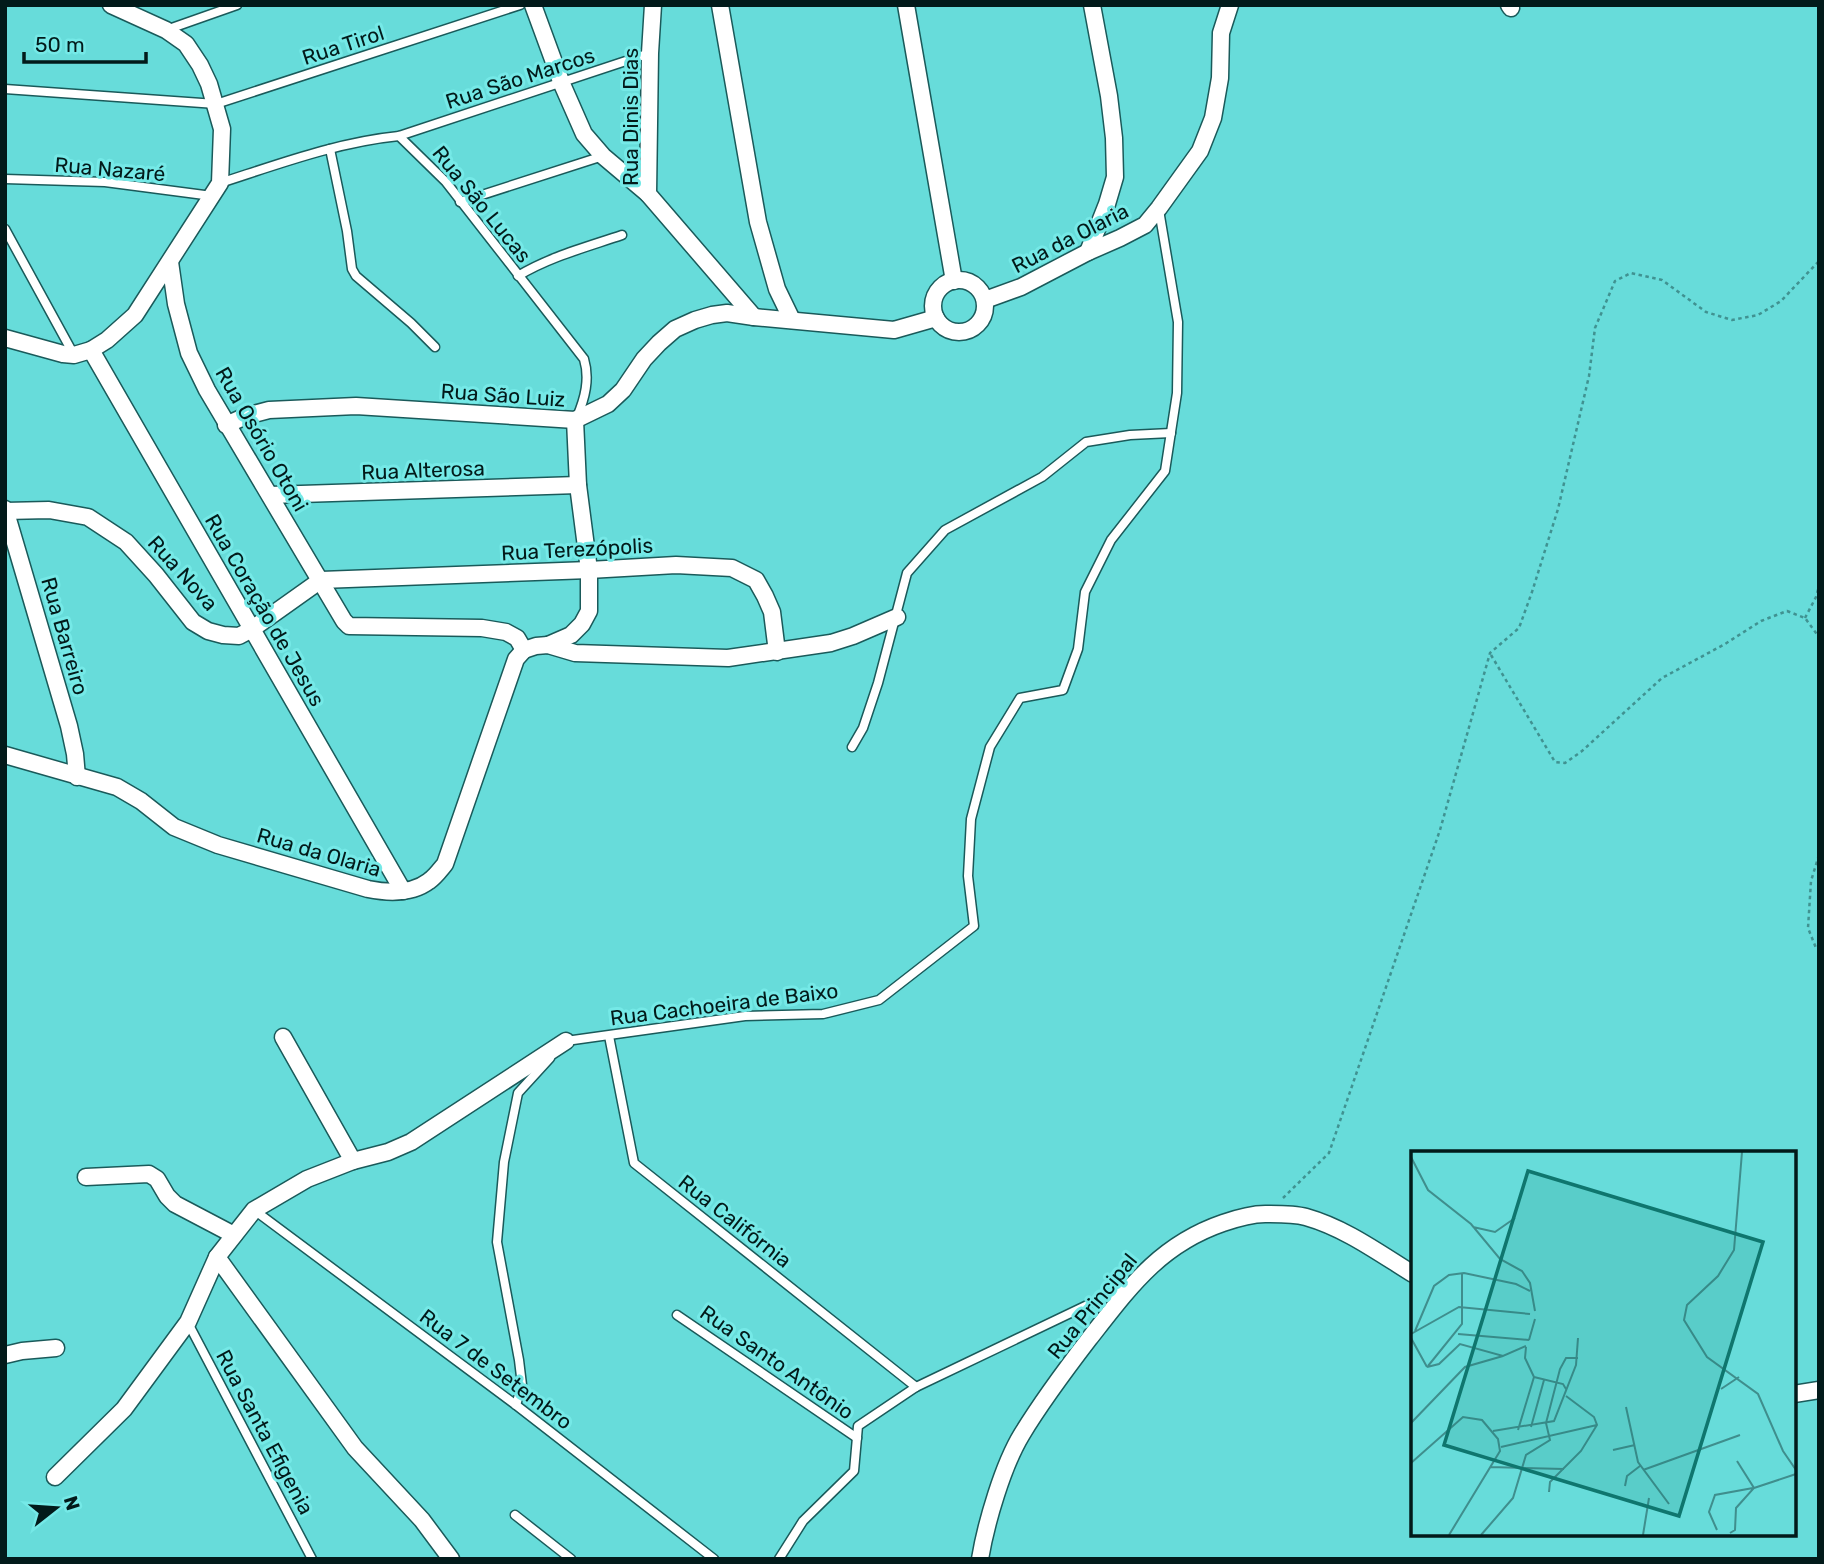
<svg xmlns="http://www.w3.org/2000/svg" width="1824" height="1564" viewBox="0 0 1824 1564" font-family="Rubik,sans-serif">
<style>
.lines{fill:none;stroke-linecap:round;stroke-linejoin:round}
.service-casing{stroke:#1a5a5a;stroke-width:11}
.minor-casing{stroke:#1a5a5a;stroke-width:19}
.path{stroke:#409291;stroke-width:2.5;stroke-dasharray:3.5 3.5;stroke-linecap:butt}
.service{stroke:#fff;stroke-width:8}
.minor{stroke:#fff;stroke-width:16}
.labels{text-anchor:middle;dominant-baseline:central;stroke-width:6;stroke-linejoin:round;paint-order:stroke}
.street-label{font-size:21px;fill:#021a1a;stroke:#75e9e7}
.inset-road{fill:none;stroke:#3f8e8d;stroke-width:2}
.view{fill:#0f766e;fill-opacity:0.15;stroke:#0f766e;stroke-width:3.5}
.inset-edge{fill:none;stroke:#021a1a;stroke-width:3.5}
</style>
<rect width="100%" height="100%" fill="#67dcda"/>
<g class="lines">
<defs>
<g id="service">
<polyline points="166,30 237,5"/>
<polyline points="5,89 216,104 520,5"/>
<path d="M399 136 446 182 584 359C590 379 585 398 577 417"/>
<polyline points="330,149 347,231 352,269 356,276 411,323 435,347"/>
<polyline points="5,179 105,182 212,196"/>
<path d="M220 183C279 164 338 142 399 136L650 53"/>
<polyline points="460,202 603,156"/>
<polyline points="5,229 74,355"/>
<path d="M518 276C549 257 587 247 622 235"/>
<polyline points="852,747 863,728 878,683 907,573 945,530 1042,477 1086,442 1130,435 1171,433"/>
<polyline points="609,1036 634,1163 916,1387"/>
<polyline points="566,1041 745,1016 823,1014 879,1000 974,926 968,876 971,819 990,747 1020,698 1063,690 1078,649 1085,592 1111,540 1165,471 1177,393 1178,322 1159,210"/>
<polyline points="254,1210 516,1405 714,1559"/>
<polyline points="677,1315 857,1438"/>
<polyline points="188,1323 312,1559"/>
<polyline points="516,1405 522,1385 519,1360 497,1242 504,1162 518,1093 550,1058"/>
<polyline points="515,1515 571,1559"/>
<polyline points="779,1559 803,1521 854,1471 858,1426 916,1387 1125,1287"/>
</g>
<g id="minor">
<polyline points="533,5 562,84 584,134 603,156 648,194"/>
<polyline points="653,5 650,53 648,194 754,317"/>
<polyline points="720,5 758,222 777,289 792,320"/>
<polyline points="906,5 954,281"/>
<polyline points="1509,5 1511,8"/>
<polyline points="1088,252 1107,204 1115,177 1114,138 1109,96 1092,5"/>
<polyline points="170,262 176,304 189,353 207,390 344,621 349,626 482,628 506,632 517,638 524,650"/>
<circle cx="959" cy="306" r="26"/>
<polyline points="985,300 1021,287 1088,252 1120,238 1145,225 1159,208 1200,151 1213,118 1220,78 1221,33 1230,5"/>
<polyline points="5,338 63,354 74,355 91,350 107,340 135,315 220,183 222,129 209,84 200,65 186,44 166,30 111,5"/>
<polyline points="91,350 403,891"/>
<polyline points="226,425 246,416 269,410 356,406 575,420 608,404 623,390 644,359 659,343 675,329 695,320 712,315 727,313 754,317 894,330 936,318"/>
<polyline points="270,495 578,485"/>
<polyline points="5,509 69,726 75,754 77,777"/>
<polyline points="5,511 49,510 88,517 126,542 156,575 193,622 208,631 223,635 239,636 252,629 321,580 589,570 676,565 732,568 756,580 765,596 772,612 777,652"/>
<polyline points="548,645 571,635 582,624 589,611 589,570 578,485 575,420"/>
<polyline points="524,650 536,646 548,645 575,653 728,658 831,643 853,636 897,617"/>
<path d="M5 755 117 787 141 801 174 827 218 845 368 889C388 893 412 894 429 881 435 877 440 870 445 864L516 659 524 650"/>
<polyline points="283,1037 353,1161"/>
<polyline points="86,1177 149,1174 157,1179 167,1196 175,1204 234,1235"/>
<polyline points="217,1257 355,1448 422,1520 451,1559"/>
<polyline points="5,1355 22,1351 56,1348"/>
<polyline points="1794,1394 1819,1390"/>
<polyline points="55,1477 124,1409 188,1322 217,1257 254,1210 307,1179 353,1161 388,1152 411,1142 566,1041"/>
<path d="M980 1559C986 1523 1003 1465 1022 1434 1042 1401 1066 1369 1089 1339 1129 1288 1159 1245 1223 1223 1237 1218 1254 1213 1269 1214 1281 1214 1295 1214 1306 1217 1345 1228 1379 1253 1413 1274"/>
</g>
</defs>
<!-- service casing -->
<use href="#service" class="service-casing"/>
<!-- minor casing -->
<use href="#minor" class="minor-casing"/>
<!-- path -->
<g class="path">
<polyline points="1805,618 1816,597 1819,586"/>
<polyline points="1491,655 1555,762 1565,763 1582,751 1662,678 1725,644 1761,621 1787,611 1805,618 1819,637"/>
<polyline points="1819,855 1811,881 1808,928 1816,948 1819,950"/>
<polyline points="1283,1198 1329,1153 1440,830 1490,653 1519,628 1532,592 1558,509 1589,376 1595,328 1615,281 1631,273 1662,280 1706,312 1732,320 1758,315 1781,301 1819,261"/>
</g>
<!-- service -->
<use href="#service" class="service"/>
<!-- minor -->
<use href="#minor" class="minor"/>
</g>
<g class="labels">
<!-- street labels -->
<g class="street-label">
<text transform="translate(343 45) rotate(-18)">Rua Tirol</text>
<text transform="translate(520 78) rotate(-18)">Rua São Marcos</text>
<text transform="translate(630 117) rotate(-90)">Rua Dinis Dias</text>
<text transform="translate(110 169) rotate(5)">Rua Nazaré</text>
<text transform="translate(482 204) rotate(51)">Rua São Lucas</text>
<text transform="translate(1070 238) rotate(-27)">Rua da Olaria</text>
<text transform="translate(503 395) rotate(4)">Rua São Luiz</text>
<text transform="translate(262 439) rotate(60)">Rua Osório Otoni</text>
<text transform="translate(423 470) rotate(-2)">Rua Alterosa</text>
<text transform="translate(577 549) rotate(-3)">Rua Terezópolis</text>
<text transform="translate(183 573) rotate(48)">Rua Nova</text>
<text transform="translate(265 610) rotate(60)">Rua Coração de Jesus</text>
<text transform="translate(65 636) rotate(74)">Rua Barreiro</text>
<text transform="translate(319 852) rotate(16)">Rua da Olaria</text>
<text transform="translate(724 1004) rotate(-7)">Rua Cachoeira de Baixo</text>
<text transform="translate(735 1221) rotate(38)">Rua Califórnia</text>
<text transform="translate(1092 1306) rotate(-51)">Rua Principal</text>
<text transform="translate(777 1362) rotate(35)">Rua Santo Antônio</text>
<text transform="translate(496 1369) rotate(37)">Rua 7 de Setembro</text>
<text transform="translate(265 1432) rotate(62)">Rua Santa Efigenia</text>
</g>
</g>
<!-- overview -->
<g transform="translate(1411 1151)">
<rect width="385" height="385" fill="#67dcda"/>
<path class="inset-road" d="M331 1 323 99 307 125 276 154 273 169 296 206 347 243 372 300 385 319M0 6 17 39 60 73 89 108 111 120 119 132 124 160M62 76 84 81 104 67M4 180 23 135 38 124 53 122 105 133 119 140M0 183 48 156 119 163M47 183 118 189M0 187 16 216M118 189 124 168M115 196 114 207 123 226M17 215 51 173V122M16 216 28 213 49 193 92 205 115 195M123 226 152 233 155 238M310 238 328 226M215 256 227 311 258 353M0 272 54 216 92 205M120 276 133 229M107 279 123 226M82 280 143 270 165 214 167 187M90 296 186 274M202 299 224 294M0 312 52 266 71 269 87 288 89 300 38 384M79 316 153 318M232 319 329 284M214 335 216 325 229 315M343 337 385 323M138 341 139 331 170 300 186 274 183 266 155 245M306 379 298 361 304 344 342 337M319 382 324 379 325 357 343 337 326 310M70 384 102 347 115 304 139 289 135 272 149 218 155 207H167M232 384 238 347"/>
<path class="view" d="M117 20 352 91 268 365 33 294Z"/>
<rect width="385" height="385" class="inset-edge"/>
</g>
<!-- border -->
<rect width="1824" height="1564" fill="none" stroke="#021a1a" stroke-width="14"/>
<!-- north arrow -->
<g transform="translate(56 1508) rotate(73)" stroke="#75e9e7" stroke-width="5" paint-order="stroke">
<path d="M0-5L12 26L0 18L-12 26Z" fill="#021a1a"/>
<text y="-10" font-size="19" font-weight="bold" text-anchor="middle" fill="#021a1a">N</text>
</g>
<!-- scale -->
<path d="M24 52v10h122v-10" fill="none" stroke="#021a1a" stroke-width="3.5"/>
<text x="35" y="52" font-size="21" fill="#021a1a" stroke="#75e9e7" stroke-width="5" paint-order="stroke">50 m</text>
</svg>
